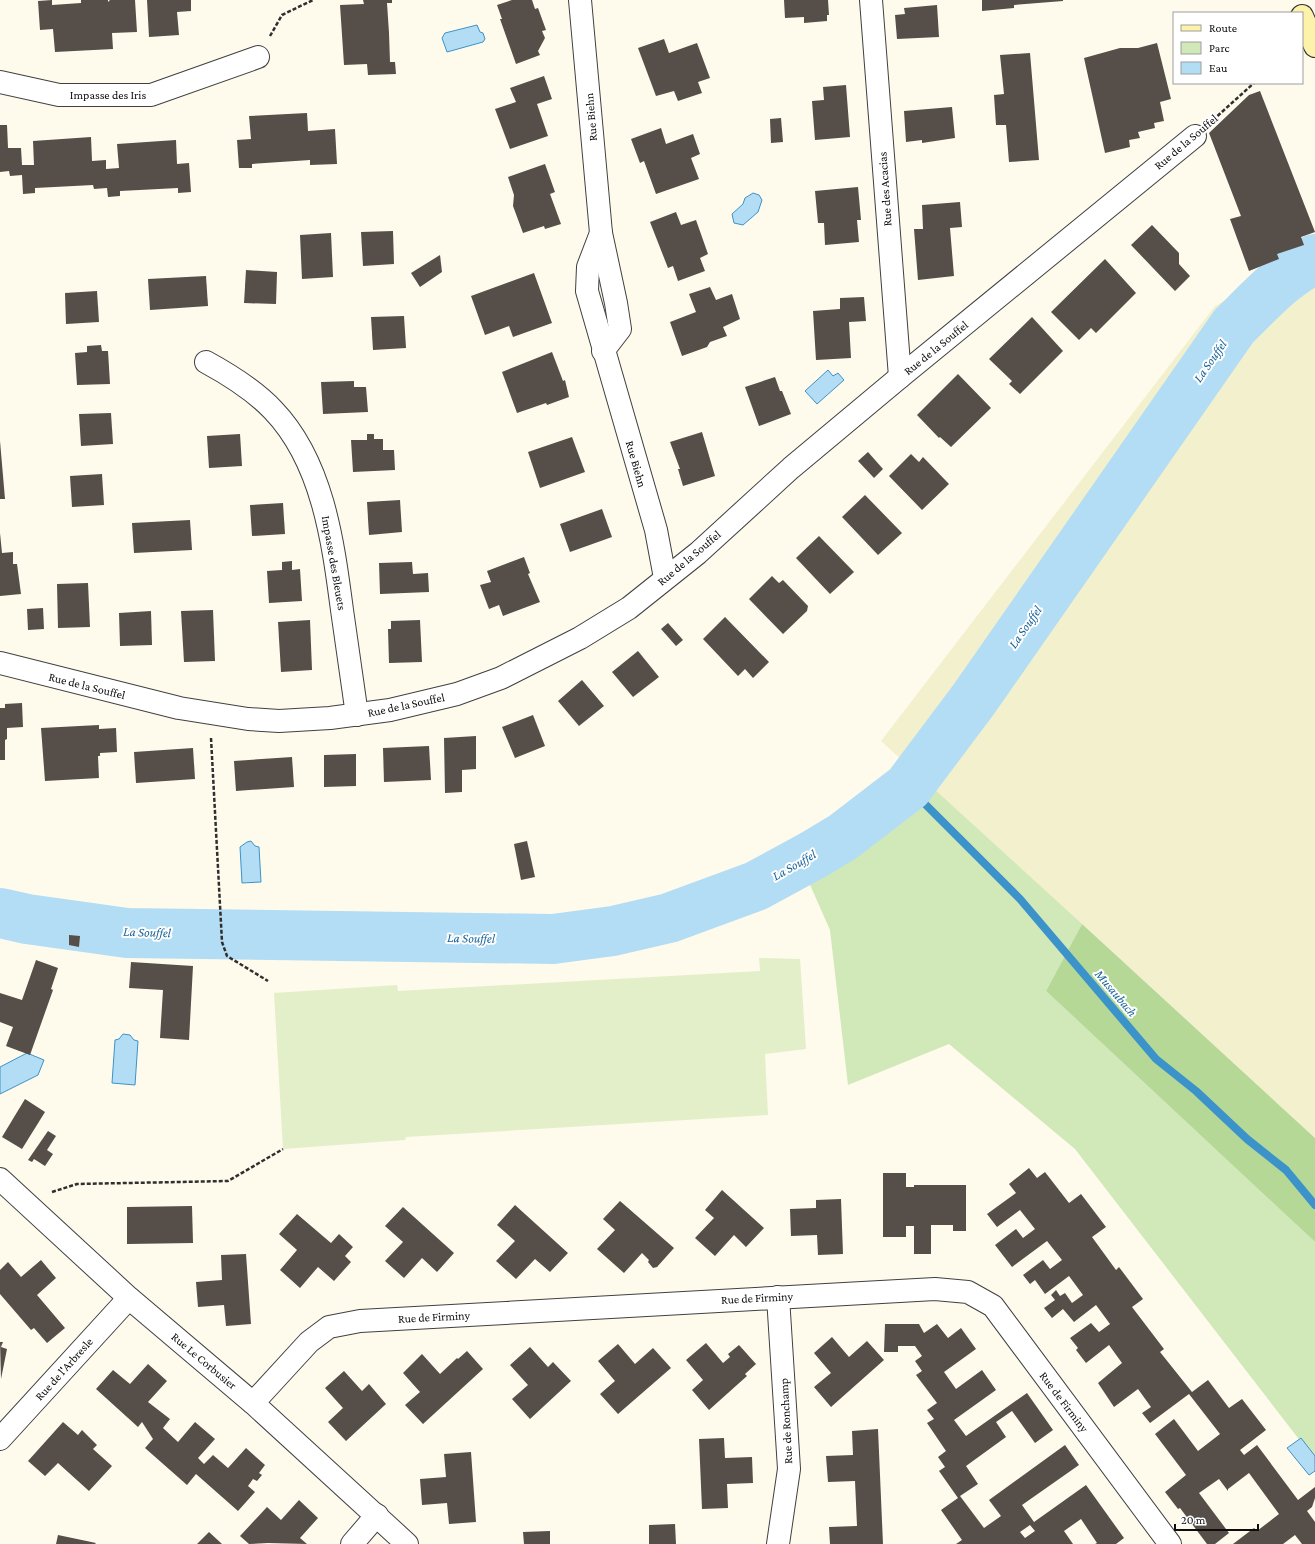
<svg xmlns="http://www.w3.org/2000/svg" width="1315" height="1544" viewBox="0 0 1315 1544" font-family="'Crimson Pro',serif">
<style>
.farmland{fill:#f3f0ce}
.green{fill:#d1e8b8}
.forest{fill:#b5d897}
.pitch{fill:#e2efc9}
.water{fill:#b3ddf4;stroke:#3c93c9}
.lines{fill:none;stroke-linecap:round;stroke-linejoin:round}
.stream{stroke:#3c93c9;stroke-width:8}
.river{stroke:#b3ddf4;stroke-width:50}
.building{fill:#554e49;fill-rule:evenodd}
.minor-casing{stroke:#404040;stroke-width:24}
.secondary-casing{stroke:#2f2f2f;stroke-width:24}
.path{stroke:#2f2f2f;stroke-width:2.5;stroke-dasharray:4 2;stroke-linecap:butt}
.minor{stroke:#fff;stroke-width:22}
.secondary{stroke:#fdf2aa;stroke-width:22}
.labels{text-anchor:middle;dominant-baseline:central;stroke-width:4;stroke-linejoin:round;paint-order:stroke}
.street-label{font-size:12px;fill:#0d0d0d;stroke:#fff}
.water-label{font-size:13px;font-style:italic;fill:#1a649a;stroke:#fff}
</style>
<rect width="100%" height="100%" fill="#fefbed"/>
<!-- farmland -->
<polygon class="farmland" points="1315,251 1315,1138 881,741 1215,306"/>
<!-- green -->
<polygon class="green" points="933,788 1082,924 1046,991 1315,1242 1315,1460 1075,1149 949,1044 848,1085 830,930 807,878"/>
<!-- forest -->
<polygon class="forest" points="1082,924 1315,1138 1315,1242 1046,991"/>
<!-- pitch -->
<polygon class="pitch" points="759,958 800,959 806,1049 765,1054 768,1115 406,1137 405,1140 283,1149 274,993 397,985 398,991 760,971"/>
<!-- water -->
<g class="water">
<polygon points="477,25 480,32 483,33 485,39 483,42 447,52 442,38 445,33"/>
<polygon points="753,193 759,195 762,200 758,212 743,225 734,223 732,214 743,204 745,198"/>
<polygon points="828,370 833,376 838,373 844,380 817,404 805,391"/>
<polygon points="251,841 255,846 259,847 261,882 242,883 240,847 247,842"/>
<polygon points="123,1034 130,1035 134,1040 138,1041 135,1085 112,1083 115,1040 119,1039"/>
<polygon points="27,1053 44,1060 38,1075 0,1094 0,1067"/>
<polygon points="1301,1438 1315,1456 1315,1471 1309,1475 1287,1448"/>
</g>
<g class="lines">
<!-- stream -->
<polyline class="stream" points="908,787 1020,899 1156,1059 1196,1091 1247,1139 1286,1170 1315,1205"/>
<!-- river -->
<path class="river" d="M0 913 27 919 127 933 553 939 613 931 669 918 756 886 813 855 843 837 908 787 974 699 1234 326C1259 302 1283 274 1315 259"/>
</g>
<!-- building -->
<g class="building">
<polygon points="52,0 52,5 81,3 81,0 108,0 108,2 110,0 135,0 137,32 112,33 113,49 55,52 53,29 40,30 38,1"/>
<polygon points="147,0 191,0 191,11 177,12 179,35 149,37"/>
<polygon points="363,0 392,0 392,3 387,3 389,33 390,62 395,62 396,74 368,75 367,64 344,65 340,5 364,4"/>
<polygon points="512,0 532,0 535,9 538,8 546,30 542,31 545,38 538,51 540,55 516,64 500,19 502,19 497,5"/>
<polygon points="784,0 828,0 829,15 827,15 827,21 804,23 804,17 785,18"/>
<polygon points="982,0 1063,0 1063,1 1014,5 1014,8 982,11"/>
<polygon points="937,5 939,37 897,39 895,15 905,14 904,8"/>
<polygon points="664,39 669,53 697,43 710,78 698,82 702,93 678,101 674,91 656,96 638,48"/>
<polygon points="1157,43 1171,99 1160,102 1164,121 1154,123 1155,128 1138,132 1140,138 1129,140 1130,147 1105,153 1084,58 1120,48 1138,48"/>
<polygon points="1030,53 1039,160 1009,162 1006,125 996,125 994,95 1004,94 1000,55"/>
<polygon points="544,76 552,99 537,104 548,136 510,149 495,109 516,102 510,88"/>
<polygon points="846,85 850,137 815,140 812,101 824,100 823,87"/>
<polygon points="1260,91 1315,232 1301,237 1304,245 1277,254 1279,259 1249,271 1230,219 1241,216 1209,133 1249,95"/>
<polygon points="952,107 955,138 922,143 922,140 906,142 904,111"/>
<polygon points="307,113 308,131 335,129 337,164 310,165 310,160 252,164 252,168 239,168 237,140 251,139 249,116"/>
<polygon points="781,118 783,142 771,143 770,119"/>
<polygon points="0,125 7,125 8,148 21,148 22,165 34,165 33,141 91,137 92,161 106,160 106,169 119,168 117,144 176,140 177,164 189,163 191,192 178,193 178,188 120,191 120,196 108,197 107,188 94,189 93,185 35,188 35,193 23,194 22,175 10,176 9,171 0,172"/>
<polygon points="661,128 666,144 693,134 700,154 691,158 699,179 656,194 644,161 640,163 631,139"/>
<polygon points="545,164 555,192 550,194 561,224 545,229 544,226 523,233 513,206 514,195 508,177"/>
<polygon points="858,187 861,220 857,220 859,242 825,245 824,223 818,223 815,191"/>
<polygon points="960,202 962,227 950,228 954,276 918,280 914,229 923,229 922,205"/>
<polygon points="676,212 681,225 696,220 708,254 700,258 705,271 678,281 673,266 668,268 650,222"/>
<polygon points="1152,225 1179,253 1179,264 1190,276 1175,291 1131,245"/>
<polygon points="393,231 394,264 363,266 361,232"/>
<polygon points="331,233 333,277 302,279 300,235"/>
<polygon points="440,255 442,272 420,287 411,273"/>
<polygon points="1105,259 1136,293 1096,333 1091,328 1079,340 1051,312"/>
<polygon points="246,270 277,272 276,304 244,303"/>
<polygon points="534,273 552,323 513,337 509,326 485,335 471,296"/>
<polygon points="206,276 208,306 150,310 148,279"/>
<polygon points="710,287 716,300 732,294 740,319 723,327 727,336 710,342 707,347 682,356 670,322 696,312 689,294"/>
<polygon points="97,291 99,322 66,324 65,293"/>
<polygon points="864,297 866,321 849,322 851,358 816,360 813,311 840,309 840,298"/>
<polygon points="404,316 406,348 373,350 371,317"/>
<polygon points="1032,317 1063,351 1020,394 1009,384 1012,381 989,359"/>
<polygon points="101,345 102,351 108,351 110,384 77,385 75,353 87,352 87,346"/>
<polygon points="552,352 563,381 565,380 569,397 547,405 546,403 517,413 502,372"/>
<polygon points="958,374 991,408 951,447 940,437 939,438 917,415"/>
<polygon points="775,377 780,391 782,391 791,414 759,426 745,387"/>
<polygon points="354,381 354,387 366,387 368,412 323,414 321,382"/>
<polygon points="111,413 113,444 81,446 79,414"/>
<polygon points="702,432 715,476 683,486 678,469 680,469 670,442"/>
<polygon points="240,434 242,466 209,468 207,436"/>
<polygon points="367,434 374,434 374,439 383,439 383,450 394,450 395,470 353,472 351,440 367,440"/>
<polygon points="572,437 585,472 540,488 528,452"/>
<polygon points="0,441 5,499 0,499"/>
<polygon points="868,452 883,469 874,478 858,461"/>
<polygon points="911,454 919,462 923,457 949,484 922,510 889,476"/>
<polygon points="102,474 104,505 72,507 70,476"/>
<polygon points="865,495 902,533 878,555 842,517"/>
<polygon points="400,500 402,532 369,535 367,502"/>
<polygon points="283,503 285,534 252,536 250,505"/>
<polygon points="602,509 612,537 570,552 560,524"/>
<polygon points="190,520 192,550 134,553 132,523"/>
<polygon points="0,533 2,553 13,552 13,564 17,564 21,594 0,596"/>
<polygon points="819,536 854,572 830,594 796,558"/>
<polygon points="524,557 530,573 528,574 540,602 503,616 499,605 489,609 480,585 491,582 487,571"/>
<polygon points="292,561 292,570 300,569 302,601 269,603 267,571 282,570 282,562"/>
<polygon points="412,562 413,574 428,573 429,592 380,594 379,563"/>
<polygon points="772,576 779,583 783,580 808,606 807,611 783,634 749,599"/>
<polygon points="88,583 90,627 58,628 57,584"/>
<polygon points="43,608 44,629 28,630 27,609"/>
<polygon points="213,610 215,661 184,662 181,611"/>
<polygon points="151,611 152,645 120,646 119,613"/>
<polygon points="725,617 769,662 753,678 745,669 738,676 703,639"/>
<polygon points="310,620 312,670 281,672 278,622"/>
<polygon points="420,620 422,662 389,663 388,629 391,629 391,621"/>
<polygon points="668,623 683,640 676,646 661,629"/>
<polygon points="638,651 659,677 633,697 612,672"/>
<polygon points="582,680 604,706 579,726 558,701"/>
<polygon points="22,703 23,727 7,728 7,739 5,740 5,760 0,760 0,708 5,708 5,704"/>
<polygon points="533,715 545,746 515,758 502,727"/>
<polygon points="99,725 99,729 116,728 117,752 100,753 100,756 98,756 99,778 45,781 41,728"/>
<polygon points="476,736 476,769 462,770 462,792 445,793 444,738"/>
<polygon points="429,746 431,780 384,782 383,748"/>
<polygon points="193,748 195,779 136,783 134,752"/>
<polygon points="356,754 356,786 324,787 324,755"/>
<polygon points="292,757 294,787 236,791 234,761"/>
<polygon points="527,841 535,877 521,880 514,844"/>
<polygon points="69,935 80,936 79,947 69,945"/>
<polygon points="36,960 58,968 51,989 53,990 30,1055 6,1046 13,1027 0,1022 0,993 22,1000"/>
<polygon points="131,962 193,966 189,1040 160,1038 163,990 129,988"/>
<polygon points="25,1099 45,1112 22,1149 2,1137"/>
<polygon points="48,1131 56,1136 47,1150 53,1154 45,1166 34,1159 32,1162 28,1160"/>
<polygon points="1029,1168 1037,1178 1045,1172 1069,1203 1081,1194 1106,1227 1092,1237 1116,1270 1119,1267 1143,1299 1132,1307 1164,1349 1160,1352 1192,1392 1208,1380 1229,1408 1242,1399 1266,1430 1240,1450 1244,1455 1257,1445 1298,1500 1315,1487 1315,1498 1312,1507 1307,1511 1315,1522 1315,1544 1302,1544 1295,1535 1283,1544 1233,1544 1254,1528 1257,1531 1279,1514 1249,1473 1228,1489 1228,1491 1219,1479 1199,1493 1229,1533 1215,1544 1207,1544 1180,1508 1178,1509 1165,1492 1186,1475 1155,1434 1174,1419 1198,1451 1220,1434 1189,1394 1150,1423 1142,1413 1151,1407 1138,1389 1114,1407 1098,1383 1122,1363 1109,1345 1086,1363 1076,1350 1078,1348 1070,1338 1091,1323 1099,1332 1110,1324 1096,1305 1074,1322 1063,1309 1052,1318 1044,1308 1055,1300 1051,1295 1056,1290 1060,1296 1065,1293 1072,1303 1083,1295 1069,1276 1045,1294 1035,1280 1030,1284 1023,1275 1043,1260 1050,1269 1062,1260 1047,1241 1012,1267 995,1245 1016,1229 1023,1238 1035,1229 1020,1210 997,1227 987,1214 1016,1193 1009,1184"/>
<polygon points="883,1173 906,1173 906,1187 914,1187 914,1185 966,1185 966,1231 953,1231 953,1225 931,1225 931,1254 914,1254 914,1226 906,1226 906,1237 883,1237"/>
<polygon points="722,1190 764,1228 746,1247 734,1235 715,1256 695,1238 714,1218 705,1210"/>
<polygon points="841,1199 843,1254 818,1255 817,1235 791,1236 790,1209 816,1208 816,1200"/>
<polygon points="620,1201 674,1248 657,1267 653,1268 648,1262 649,1260 642,1253 624,1273 597,1249 615,1230 603,1219"/>
<polygon points="515,1205 568,1253 550,1272 535,1259 516,1279 496,1261 515,1241 497,1225"/>
<polygon points="192,1206 193,1243 127,1244 127,1207"/>
<polygon points="403,1207 454,1253 437,1272 422,1258 404,1278 385,1261 403,1242 385,1226"/>
<polygon points="297,1214 331,1243 339,1234 353,1247 345,1256 351,1262 334,1281 318,1267 300,1288 280,1270 297,1250 279,1234"/>
<polygon points="246,1254 251,1324 226,1326 224,1305 198,1307 196,1282 222,1280 221,1255"/>
<polygon points="41,1260 56,1278 37,1295 65,1328 47,1343 34,1328 31,1330 0,1294 0,1270 8,1262 21,1277"/>
<path d="M885 1324H919L924 1333 937 1324 948 1338 961 1328 976 1349 944 1372 956 1389 982 1370 996 1390 954 1420 966 1436 1027 1393 1053 1430 1035 1443 1012 1411 996 1422 1006 1437 966 1466 978 1484 960 1496 984 1528 1001 1516 989 1500 1065 1445 1079 1465 1022 1505 1034 1522 1086 1485 1124 1538 1116 1544H1095L1097 1543 1081 1519 1064 1531 1073 1544H956L962 1540 941 1510 958 1498 939 1471 945 1467 938 1457 946 1451 927 1423 934 1419 927 1410 937 1403 916 1375 922 1371 915 1361 922 1356 915 1346H898V1352H884ZM1030 1525 1035 1531 1025 1538 1020 1532Z"/>
<polygon points="832,1337 849,1357 867,1341 884,1360 831,1407 814,1387 831,1373 814,1353"/>
<polygon points="0,1342 3,1342 1,1347 7,1349 1,1379"/>
<polygon points="706,1343 723,1363 730,1357 728,1354 739,1345 756,1364 745,1374 747,1376 709,1410 692,1390 703,1380 686,1360"/>
<polygon points="618,1344 635,1364 653,1348 671,1368 618,1414 600,1394 615,1381 598,1361"/>
<polygon points="530,1347 548,1367 553,1362 571,1381 530,1419 512,1399 528,1385 510,1365"/>
<polygon points="467,1351 483,1369 423,1424 405,1405 420,1392 403,1373 422,1354 440,1374 457,1358 458,1359"/>
<polygon points="148,1364 167,1381 148,1402 170,1419 163,1428 178,1442 195,1422 215,1439 198,1458 204,1464 213,1455 228,1468 246,1448 265,1465 259,1473 262,1475 257,1481 253,1479 248,1486 255,1492 238,1511 196,1474 187,1485 145,1448 153,1439 142,1422 138,1427 96,1389 113,1370 130,1384"/>
<polygon points="344,1371 362,1391 369,1384 386,1404 346,1441 328,1422 343,1408 325,1388"/>
<polygon points="63,1422 78,1435 82,1430 97,1445 93,1449 112,1466 89,1491 58,1463 45,1476 28,1461"/>
<polygon points="878,1429 883,1544 830,1544 829,1527 857,1526 855,1481 828,1482 826,1456 853,1455 852,1431"/>
<polygon points="724,1438 725,1458 752,1457 753,1483 727,1484 728,1508 702,1509 699,1439"/>
<polygon points="471,1452 476,1522 449,1524 447,1503 422,1505 420,1479 446,1477 444,1454"/>
<polygon points="299,1500 318,1518 300,1538 307,1544 268,1543 249,1544 240,1536 267,1507 281,1520"/>
<polygon points="675,1524 676,1544 649,1544 649,1525"/>
<polygon points="550,1531 550,1544 524,1544 523,1532"/>
<polygon points="209,1532 222,1544 197,1544"/>
<polygon points="58,1535 96,1543 95,1544 56,1544"/>
</g>
<g class="lines">
<defs>
<g id="minor">
<polyline points="580,0 601,233 616,303 620,329 603,351"/>
<polyline points="871,0 900,377"/>
<polyline points="0,82 59,95 151,95 258,57"/>
<polyline points="601,233 588,267 587,291 656,530 665,578"/>
<path d="M206 362C230 375 254 390 273 410 323 462 333 542 342 610 347 645 352 680 357 715"/>
<polyline points="0,663 179,708 248,719 279,721 330,718 390,710 457,694 501,678 580,638 629,608 698,553 791,468 900,377 1195,136"/>
<polyline points="0,1179 129,1298 253,1403 407,1544"/>
<polyline points="253,1403 309,1342 329,1327 360,1321 935,1289 968,1292 993,1306 1170,1544"/>
<polyline points="0,1439 129,1298"/>
<polyline points="352,1544 377,1515"/>
<polyline points="778,1544 789,1469 778,1297"/>
</g>
<polyline id="secondary" points="1302,16 1315,46"/>
</defs>
<!-- minor casing -->
<use href="#minor" class="minor-casing"/>
<!-- secondary casing -->
<use href="#secondary" class="secondary-casing"/>
<!-- path -->
<g class="path">
<polyline points="270,36 282,15 313,0"/>
<polyline points="1213,120 1254,83"/>
<polyline points="211,738 222,942 227,956 268,981"/>
<polyline points="52,1192 77,1184 228,1181 283,1149"/>
</g>
<!-- minor -->
<use href="#minor" class="minor"/>
<!-- secondary -->
<use href="#secondary" class="secondary"/>
</g>
<g class="labels">
<!-- street labels -->
<g class="street-label">
<text x="108" y="95">Impasse des Iris</text>
<text transform="translate(591 117) rotate(-95)">Rue Biehn</text>
<text transform="translate(1186 142) rotate(-40)">Rue de la Souffel</text>
<text transform="translate(885 189) rotate(-94)">Rue des Acacias</text>
<text transform="translate(936 348) rotate(-39)">Rue de la Souffel</text>
<text transform="translate(636 464) rotate(74)">Rue Biehn</text>
<text transform="translate(689 558) rotate(-40)">Rue de la Souffel</text>
<text transform="translate(334 563) rotate(80)">Impasse des Bleuets</text>
<text transform="translate(87 686) rotate(14)">Rue de la Souffel</text>
<text transform="translate(406 705) rotate(-12)">Rue de la Souffel</text>
<text transform="translate(757 1298) rotate(-3)">Rue de Firminy</text>
<text transform="translate(434 1317) rotate(-3)">Rue de Firminy</text>
<text transform="translate(204 1361) rotate(40)">Rue Le Corbusier</text>
<text transform="translate(64 1369) rotate(-48)">Rue de l'Arbresle</text>
<text transform="translate(1064 1402) rotate(53)">Rue de Firminy</text>
<text transform="translate(786 1421) rotate(-93)">Rue de Ronchamp</text>
</g>
<!-- water labels -->
<g class="water-label">
<text transform="translate(1210 361) rotate(-55)">La Souffel</text>
<text transform="translate(1025 627) rotate(-55)">La Souffel</text>
<text transform="translate(794 865) rotate(-30)">La Souffel</text>
<text transform="translate(147 932) rotate(2)">La Souffel</text>
<text transform="translate(471 938) rotate(1)">La Souffel</text>
<text transform="translate(1116 993) rotate(50)">Musaubach</text>
</g>
</g>
<!-- legend -->
<rect x="1173" y="12" width="130" height="72" fill="#ffffff" stroke="#9e9e9e"/>
<rect x="1181" y="25" width="20" height="6" fill="#fdf2aa" stroke="#9e9e9e"/>
<text x="1209" y="32" font-size="12" fill="#0d0d0d">Route</text>
<rect x="1181" y="42" width="20" height="12" fill="#d1e8b8" stroke="#9e9e9e"/>
<text x="1209" y="52" font-size="12" fill="#0d0d0d">Parc</text>
<rect x="1181" y="62" width="20" height="12" fill="#b3ddf4" stroke="#9e9e9e"/>
<text x="1209" y="72" font-size="12" fill="#0d0d0d">Eau</text>
<!-- scale -->
<path d="M1175 1524v6h83v-6" fill="none" stroke="#0d0d0d" stroke-width="2"/>
<text x="1181" y="1524" font-size="12" fill="#0d0d0d" stroke="#ffffff" stroke-width="3" paint-order="stroke">20 m</text>
</svg>
